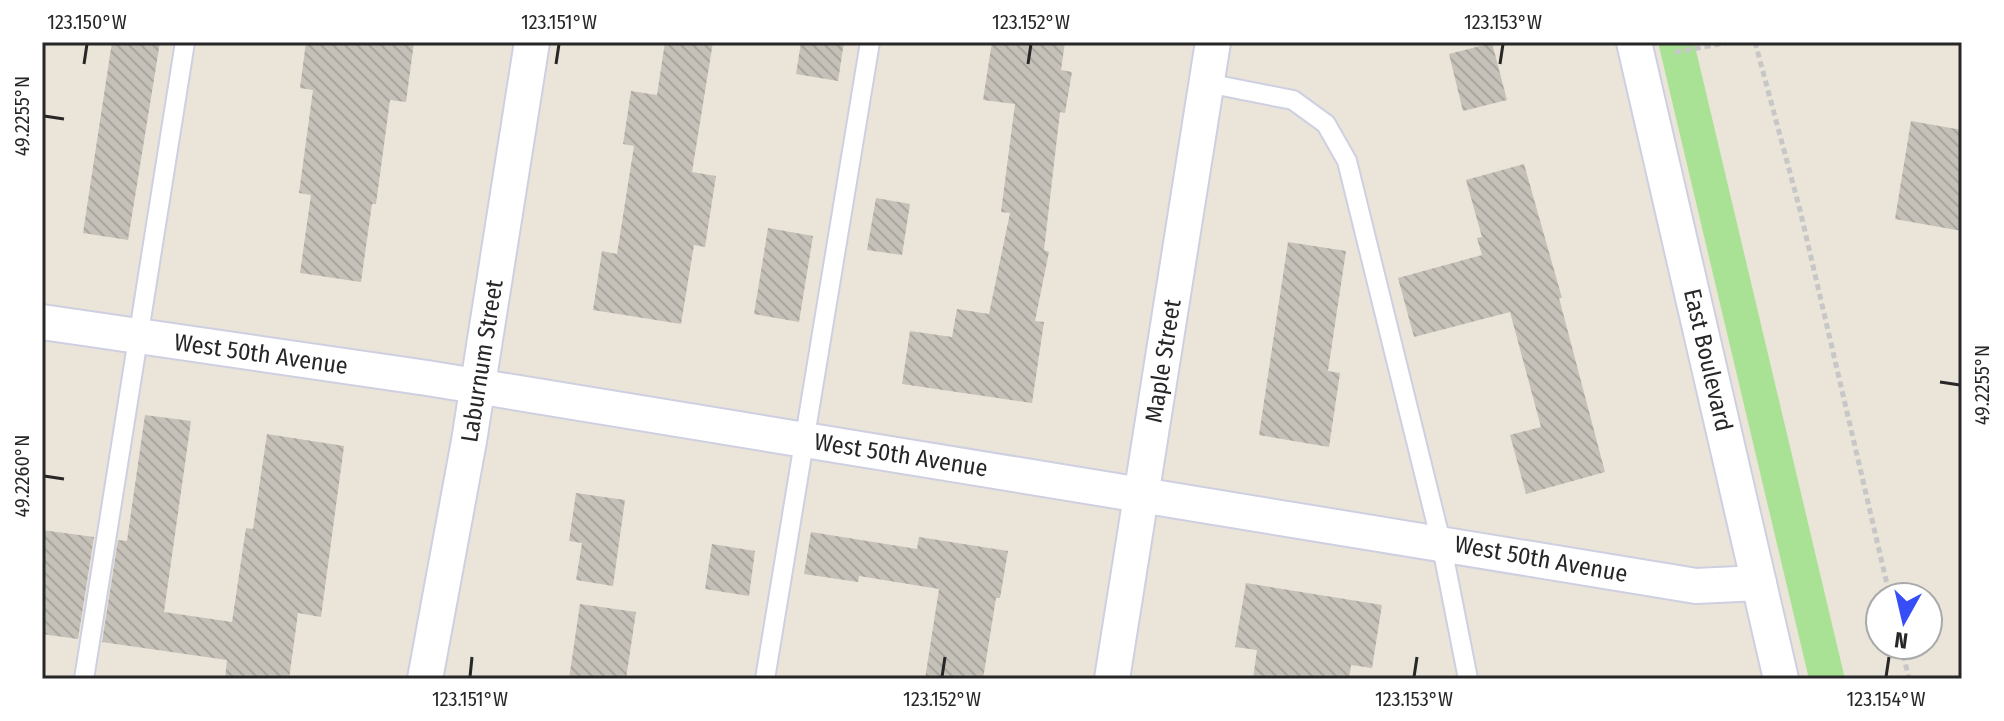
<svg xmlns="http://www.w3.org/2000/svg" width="2004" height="721" viewBox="0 0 2004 721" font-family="'Fira Sans Condensed',sans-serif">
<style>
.garden{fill:#a9e195}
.building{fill:url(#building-back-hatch)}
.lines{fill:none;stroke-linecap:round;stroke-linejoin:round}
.service-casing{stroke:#ced0e1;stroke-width:22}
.minor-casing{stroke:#ced0e1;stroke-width:38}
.path{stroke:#c7c7c7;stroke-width:5;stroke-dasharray:6 4;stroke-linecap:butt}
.service{stroke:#fff;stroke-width:18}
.minor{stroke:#fff;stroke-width:34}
.ticks{fill:none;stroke:#272727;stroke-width:3}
.labels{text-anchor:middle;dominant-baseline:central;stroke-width:6;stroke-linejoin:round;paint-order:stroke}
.street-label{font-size:24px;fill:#272727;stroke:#fff}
.neatline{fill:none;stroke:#272727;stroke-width:3}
.ticks-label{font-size:20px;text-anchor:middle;fill:#272727}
</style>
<defs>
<pattern id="building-back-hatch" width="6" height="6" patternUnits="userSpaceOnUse" patternTransform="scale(2)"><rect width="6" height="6" fill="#c5c1b9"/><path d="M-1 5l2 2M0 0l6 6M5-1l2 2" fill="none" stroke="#a9a69f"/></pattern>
</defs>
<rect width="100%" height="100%" fill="#eae4d9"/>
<!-- garden -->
<polygon class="garden" points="1658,42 1694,42 1845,679 1809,679"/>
<!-- building -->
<g class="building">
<polygon points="112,42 160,42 128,240 83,233"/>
<polygon points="306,42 414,42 406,102 390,100 376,204 372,204 361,282 300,273 311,195 299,193 313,90 300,88"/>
<polygon points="665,42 713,42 692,172 716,176 705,247 694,245 681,324 593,310 602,251 617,254 634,146 623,144 631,91 657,95"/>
<polygon points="801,42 844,42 838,81 796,74"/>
<polygon points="992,42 1065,42 1061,70 1072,72 1065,113 1060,112 1044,250 1049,252 1035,321 1044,322 1032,403 902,384 910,331 952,337 957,309 989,314 1010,213 1001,212 1015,104 983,100"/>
<polygon points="1492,43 1507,100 1463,111 1449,54"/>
<polygon points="1911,121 1962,130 1962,231 1895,219"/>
<polygon points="1524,164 1562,298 1559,298 1605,472 1526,494 1510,435 1541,427 1510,312 1414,337 1398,278 1482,255 1477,238 1482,237 1466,180"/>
<polygon points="876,198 910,204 902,255 867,250"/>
<polygon points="768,228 813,236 799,322 754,314"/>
<polygon points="1288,242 1346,251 1328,371 1340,373 1329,447 1259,435"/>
<polygon points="145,415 191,421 164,612 232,622 246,528 253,529 267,434 344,446 321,617 298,613 289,679 225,679 227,660 102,642 118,540 127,541"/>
<polygon points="576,493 625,500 613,586 576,580 582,543 569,541"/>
<polygon points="42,530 94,537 78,639 42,634"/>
<polygon points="811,532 917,549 919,537 1008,551 1000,598 996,598 983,679 925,679 939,589 859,576 858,582 804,574"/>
<polygon points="712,544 755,551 749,596 705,589"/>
<polygon points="1246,583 1382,605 1372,668 1351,665 1349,679 1253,679 1257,650 1235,647"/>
<polygon points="580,604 636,612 626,679 569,679"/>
</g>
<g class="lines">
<defs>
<g id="service">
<polyline points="1207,83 1293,100 1326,124 1347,161 1441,542 1468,679"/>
<polyline points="84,679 185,42"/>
<polyline points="765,679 870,42"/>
</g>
<g id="minor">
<polyline points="1634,42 1781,679"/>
<polyline points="42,322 427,378 1696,586 1759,583"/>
<polyline points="425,679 469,441 532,42"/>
<polyline points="1112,679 1213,42"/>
</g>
</defs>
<!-- service casing -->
<use href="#service" class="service-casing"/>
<!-- minor casing -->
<use href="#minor" class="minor-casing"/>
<!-- path -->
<g class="path">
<polyline points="1755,42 1800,210 1890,597"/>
<polyline points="1675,52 1731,42"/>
<polyline points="1901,645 1909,679"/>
</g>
<!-- service -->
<use href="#service" class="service"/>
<!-- minor -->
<use href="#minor" class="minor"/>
</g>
<!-- ticks -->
<path class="ticks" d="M84 64 87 44M556 64 559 44M1028 64 1031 44M1500 64 1503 44M44 116 64 119M1940 382 1960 385M44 476 64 479M470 677 472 657M942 677 945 657M1414 677 1417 657M1886 677 1889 657"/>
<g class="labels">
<!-- street labels -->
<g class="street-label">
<text transform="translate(261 354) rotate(8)">West 50th Avenue</text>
<text transform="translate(1708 360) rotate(77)">East Boulevard</text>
<text transform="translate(482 361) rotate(-81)">Laburnum Street</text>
<text transform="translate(1163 361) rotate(-81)">Maple Street</text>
<text transform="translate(901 455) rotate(9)">West 50th Avenue</text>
<text transform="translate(1541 559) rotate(10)">West 50th Avenue</text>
</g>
</g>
<!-- border -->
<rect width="2004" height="721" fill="none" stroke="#ffffff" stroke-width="88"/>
<!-- north arrow -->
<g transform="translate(1904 621) rotate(188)"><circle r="38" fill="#ffffff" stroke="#a9a9a9" stroke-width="2"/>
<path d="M0-6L14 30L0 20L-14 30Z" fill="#374df8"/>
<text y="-12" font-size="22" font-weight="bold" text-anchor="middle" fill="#272727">N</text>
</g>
<rect x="44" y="44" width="1916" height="633" class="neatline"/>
<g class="ticks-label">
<text x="87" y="29">123.150°W</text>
<text x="559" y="29">123.151°W</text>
<text x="1031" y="29">123.152°W</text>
<text x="1503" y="29">123.153°W</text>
<text transform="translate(22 116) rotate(-90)" y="7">49.2255°N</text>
<text transform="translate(1982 385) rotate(-90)" y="7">49.2255°N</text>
<text transform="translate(22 476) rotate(-90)" y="7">49.2260°N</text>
<text x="470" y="706">123.151°W</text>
<text x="942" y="706">123.152°W</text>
<text x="1414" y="706">123.153°W</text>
<text x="1886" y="706">123.154°W</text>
</g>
</svg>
